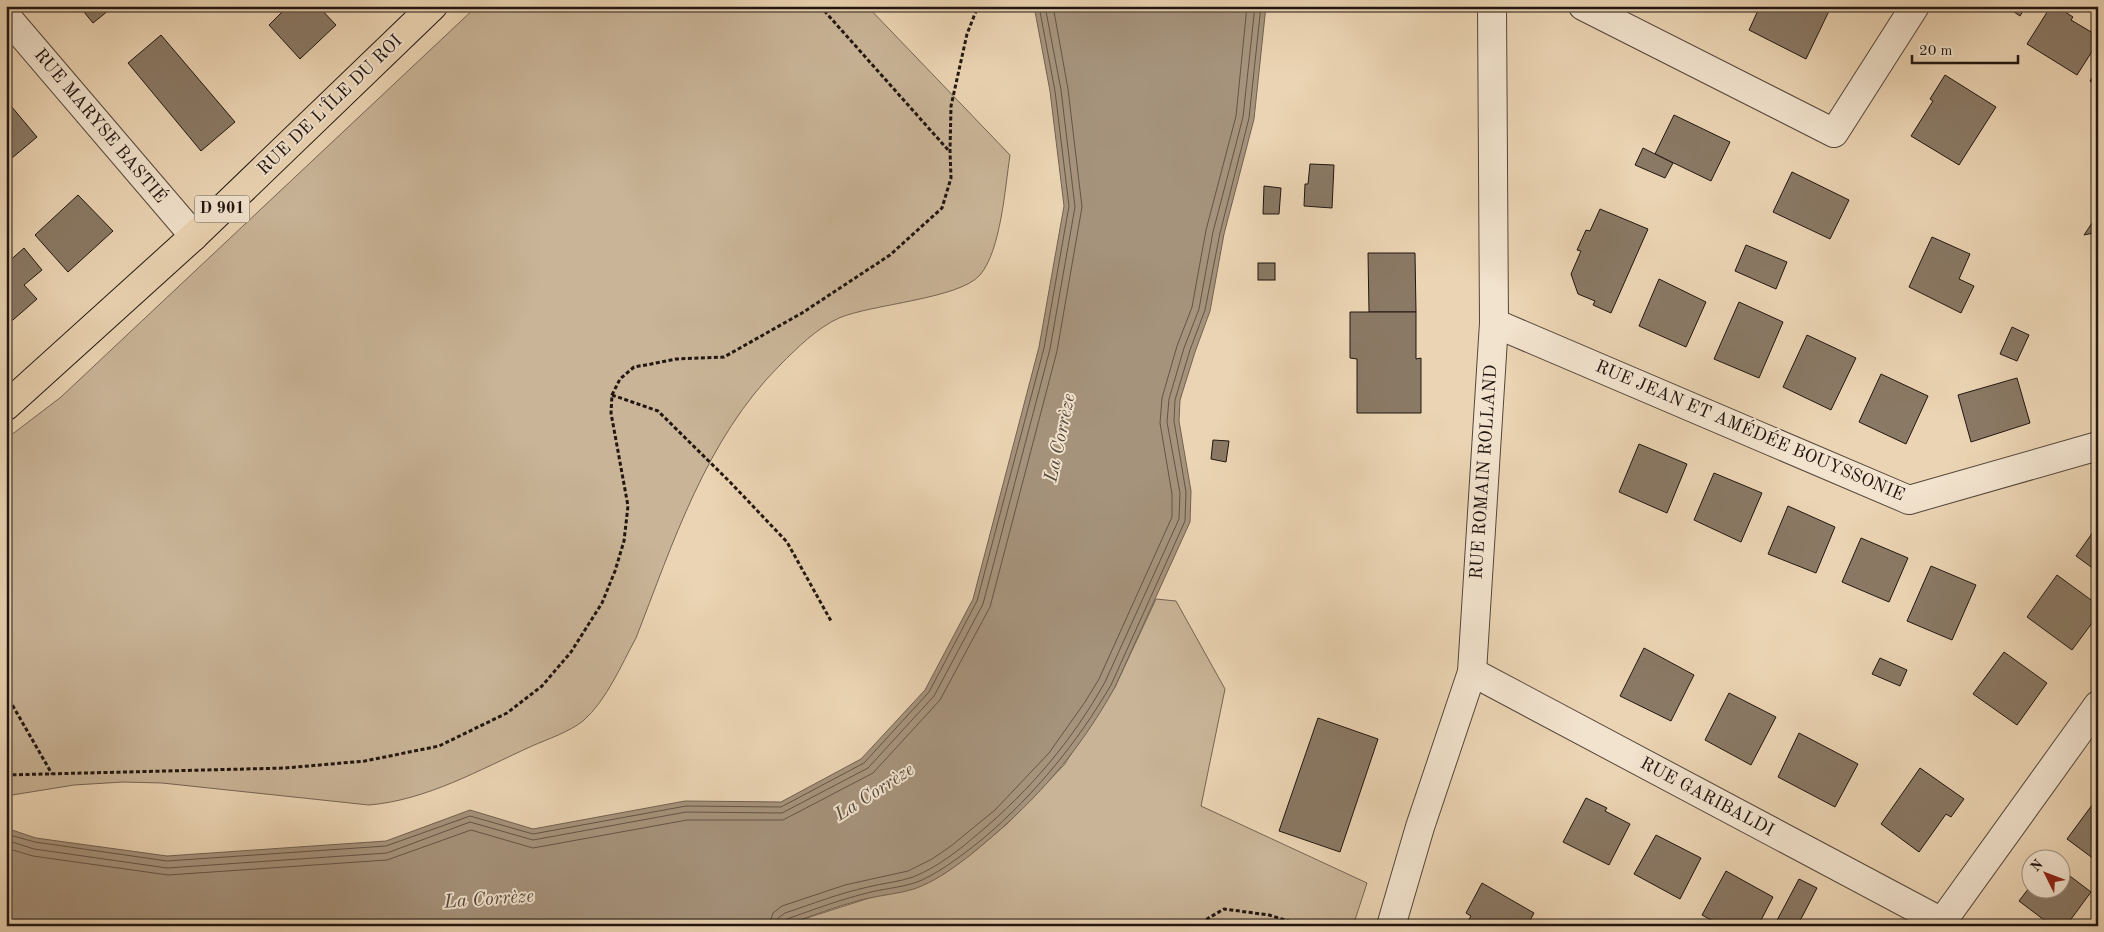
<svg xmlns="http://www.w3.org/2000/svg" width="2104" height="932" viewBox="0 0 2104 932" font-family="'Old Standard TT',serif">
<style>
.green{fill:#c9b497;stroke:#756554}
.water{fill:#a6937c;stroke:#716151}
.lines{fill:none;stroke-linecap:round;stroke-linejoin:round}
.shore{stroke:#645446;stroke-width:1}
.building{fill:#8a7965;stroke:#211611}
.street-casing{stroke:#54463a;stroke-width:30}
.primary-casing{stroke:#211611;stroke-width:30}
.path{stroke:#211611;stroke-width:3;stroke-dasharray:4 2.5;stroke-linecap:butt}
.street{stroke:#f2e3ce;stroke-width:28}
.primary{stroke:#ebd4b3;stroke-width:28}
.labels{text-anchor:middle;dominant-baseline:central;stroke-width:4;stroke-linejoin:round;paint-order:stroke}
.shield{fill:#f2e3ce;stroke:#60544a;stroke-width:1}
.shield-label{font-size:16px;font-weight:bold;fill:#211611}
.street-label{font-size:18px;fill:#211611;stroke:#f2e3ce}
.water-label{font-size:19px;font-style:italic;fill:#56483c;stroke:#f2e3ce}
</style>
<rect width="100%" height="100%" fill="#ebd4b3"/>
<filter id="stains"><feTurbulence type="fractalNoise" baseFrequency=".004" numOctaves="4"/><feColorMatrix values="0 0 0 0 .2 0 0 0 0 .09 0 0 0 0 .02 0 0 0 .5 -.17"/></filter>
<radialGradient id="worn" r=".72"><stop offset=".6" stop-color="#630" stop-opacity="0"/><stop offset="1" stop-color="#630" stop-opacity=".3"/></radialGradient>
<!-- green -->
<g class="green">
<path d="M477 6H867L1010 155C1005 188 1001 250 980 275 959 299 872 304 839 318 817 328 797 348 780 365 706 439 673 543 636 638 621 665 607 700 583 721 569 732 548 739 532 746 479 770 427 800 369 805L162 783 123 782 74 785 6 796V439L61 397Z"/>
<polygon points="1156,599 1176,601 1225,689 1201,806 1367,883 1353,926 782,926 944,874 975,851 1008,823 1064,765 1115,687"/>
</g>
<!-- water -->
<path class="water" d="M1034 6H1266L1254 119 1224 234 1210 311 1195 352 1180 400 1179 421 1191 491 1190 522 1115 687C1076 757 1031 806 969 856 952 869 934 882 914 889 898 894 881 895 865 899 837 906 809 917 782 926H6V828L36 838 167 856 386 841 470 810 533 829 685 801 781 802 861 759 925 690 973 599 1039 347 1064 206 1050 91Z"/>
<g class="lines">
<!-- shore -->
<g class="shore">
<polyline points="6,834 35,842 167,861 386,846 470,816 533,834 686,806 781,807 864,763 929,692 977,601 1044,348 1069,206 1055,91 1039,6"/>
<polyline points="6,840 34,849 167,868 387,853 470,822 533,840 686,812 782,813 868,768 934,696 983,604 1050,349 1075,207 1061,90 1045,6"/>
<polyline points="6,848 33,856 168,875 387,860 471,830 533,848 687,820 783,820 873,773 940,700 990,607 1057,351 1082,207 1068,89 1053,6"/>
<polyline points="769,926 773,913 782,906 845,885 908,871 932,859 951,846 995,810 1049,753 1085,702 1099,679 1172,517 1172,494 1160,423 1162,398 1177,346 1192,307 1206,230 1236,116 1247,6"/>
<path d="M777 926 778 918 785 913C812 904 840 893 868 887 883 883 899 882 913 877 938 867 959 850 979 833 1030 790 1072 741 1105 682L1179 519 1180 493 1167 422 1169 399 1184 348 1199 309 1213 232 1243 117 1255 6"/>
<path d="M783 926 784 921 787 919C815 909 842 899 871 892 888 888 906 887 922 880 945 869 965 853 985 837 1036 793 1077 743 1111 685L1185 521 1186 492 1174 421 1175 400 1190 350 1205 310 1220 233 1249 118 1261 6"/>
</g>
</g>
<!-- building -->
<g class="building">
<polygon points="79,6 114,6 93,23"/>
<polygon points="288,6 318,6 336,25 300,59 269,25"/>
<polygon points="1760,6 1820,6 1829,11 1806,59 1749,30"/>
<polygon points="2005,6 2026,6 2020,16"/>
<polygon points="2051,6 2056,6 2073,17 2071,20 2098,36 2098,42 2077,75 2027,44"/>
<polygon points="161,35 235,122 201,151 128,63"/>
<polygon points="2098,69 2098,86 2090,81"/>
<polygon points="1945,75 1996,107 1959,165 1911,136 1933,101 1930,99"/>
<polygon points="6,100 37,137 6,163"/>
<polygon points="1674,115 1730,142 1711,181 1655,154"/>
<polygon points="1643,148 1673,163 1665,178 1635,165"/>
<polygon points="1310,164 1334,165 1332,208 1304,206 1305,184 1308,184"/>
<polygon points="1792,172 1849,200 1830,239 1773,212"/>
<polygon points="1264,186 1281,188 1279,214 1263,214"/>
<polygon points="78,195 113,231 68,272 35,235"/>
<polygon points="1600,209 1648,229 1611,313 1593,305 1595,301 1578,294 1571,274 1581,251 1577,250 1586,230 1590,231"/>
<polygon points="2098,214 2098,232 2084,235"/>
<polygon points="1932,237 1970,254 1959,279 1974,286 1961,313 1909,287"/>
<polygon points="1746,245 1787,262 1776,289 1735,271"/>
<polygon points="24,248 42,270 24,285 37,299 6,326 6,264"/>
<polygon points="1368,253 1415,253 1416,312 1369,312"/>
<rect x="1258" y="263" width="17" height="17"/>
<polygon points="1659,279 1706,302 1686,347 1639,326"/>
<polygon points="1739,302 1783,322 1759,378 1714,359"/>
<polygon points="1350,312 1416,312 1416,359 1421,358 1421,413 1357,413 1357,359 1350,358"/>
<polygon points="2012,327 2029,335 2017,361 2000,354"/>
<polygon points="1807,335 1856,358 1831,410 1783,387"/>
<polygon points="1881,374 1928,396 1906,444 1859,422"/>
<polygon points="2017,378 2030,423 1971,442 1958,395"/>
<polygon points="1213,440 1229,441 1226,462 1211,459"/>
<polygon points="1639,444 1687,464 1667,513 1619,492"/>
<polygon points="1714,473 1762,493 1741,542 1694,520"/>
<polygon points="1788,506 1835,527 1816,573 1768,554"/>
<polygon points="2098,525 2098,572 2076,556"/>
<polygon points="1861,538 1908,558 1889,602 1842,582"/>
<polygon points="1931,566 1976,585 1952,640 1907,621"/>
<polygon points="2057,575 2098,605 2098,615 2072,650 2027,617"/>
<polygon points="1644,648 1694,675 1671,721 1620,696"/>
<polygon points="2004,652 2047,683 2017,725 1973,694"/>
<polygon points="1880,658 1907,670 1900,686 1872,674"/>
<polygon points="1729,693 1776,717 1751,765 1705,740"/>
<polygon points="1318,718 1378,739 1340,852 1279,831"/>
<polygon points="1799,733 1858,764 1835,807 1778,777"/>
<polygon points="1920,768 1964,799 1951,817 1946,814 1919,852 1881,824"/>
<polygon points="2098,797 2098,862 2067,839"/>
<polygon points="1586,798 1607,808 1605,811 1630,824 1609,865 1563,842"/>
<polygon points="1656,835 1701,858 1680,899 1634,874"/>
<polygon points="2062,870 2091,892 2066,926 2052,926 2019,901 2032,884 2032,890 2062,890"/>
<polygon points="1726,871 1773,897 1758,926 1722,926 1702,915"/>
<polygon points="1799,879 1817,888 1802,917 1796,926 1774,926"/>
<polygon points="1482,883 1534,913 1527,926 1465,926 1471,916 1466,913"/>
</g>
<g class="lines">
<defs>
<g id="street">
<polyline points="1583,6 1834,133 1915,6"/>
<polyline points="6,16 194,236"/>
<polyline points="1494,323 1909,500 2098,446"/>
<polyline points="1472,672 1942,922"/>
<polyline points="1391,926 1420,827 1472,672 1494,323 1492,6"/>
<polyline points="1939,926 2098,705"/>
</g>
<polyline id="primary" points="6,406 194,236 433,6"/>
</defs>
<!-- street casing -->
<use href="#street" class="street-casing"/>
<!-- primary casing -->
<use href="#primary" class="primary-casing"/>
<!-- path -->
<g class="path">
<polyline points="820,6 949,151"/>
<polyline points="612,395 658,411 730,482 787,542 831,621"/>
<polyline points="6,694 52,774"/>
<polyline points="6,775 285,768 365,761 439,746 507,713 542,686 571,652 602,603 615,571 624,541 628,506 611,413 612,395 620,379 634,367 651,364 676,359 724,357 802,313 890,255 942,208 951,178 950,151 951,106 967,34 978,6"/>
<polyline points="1195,926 1224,909 1269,915 1304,926"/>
</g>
<!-- street -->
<use href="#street" class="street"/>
<!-- primary -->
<use href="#primary" class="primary"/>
</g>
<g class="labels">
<!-- shield labels -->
<rect class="shield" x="194.5" y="195.5" width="55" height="27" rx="4"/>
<g class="shield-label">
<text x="222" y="209">D 901</text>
</g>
<!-- street labels -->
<g class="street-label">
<text transform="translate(330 105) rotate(-44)">RUE DE L'ÎLE DU ROI</text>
<text transform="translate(100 126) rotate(50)">RUE MARYSE BASTIÉ</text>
<text transform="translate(1750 431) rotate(23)">RUE JEAN ET AMÉDÉE BOUYSSONIE</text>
<text transform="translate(1484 472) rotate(-86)">RUE ROMAIN ROLLAND</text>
<text transform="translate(1707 797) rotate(28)">RUE GARIBALDI</text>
</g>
<!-- water labels -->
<g class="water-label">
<text transform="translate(1061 438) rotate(-78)">La Corrèze</text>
<text transform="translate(875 793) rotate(-33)">La Corrèze</text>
<text transform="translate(489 900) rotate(-4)">La Corrèze</text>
</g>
</g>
<!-- margin -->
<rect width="2104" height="932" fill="none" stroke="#ebd4b3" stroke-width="25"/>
<rect x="8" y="8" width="2089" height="917" fill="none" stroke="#211611" stroke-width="2.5"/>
<rect x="12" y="12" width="2079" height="907" fill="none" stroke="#211611"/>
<!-- north arrow -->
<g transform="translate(2046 874) rotate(312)"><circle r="24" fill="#f2e3ce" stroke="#9e9182"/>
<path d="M0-4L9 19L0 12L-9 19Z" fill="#8f2418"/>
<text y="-8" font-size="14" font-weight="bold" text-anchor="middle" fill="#211611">N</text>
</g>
<!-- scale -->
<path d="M1912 55v8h106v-8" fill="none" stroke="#211611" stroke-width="2.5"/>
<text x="1919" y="55" font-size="15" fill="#211611" stroke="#f2e3ce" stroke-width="4" paint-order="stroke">20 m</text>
<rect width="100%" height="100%" filter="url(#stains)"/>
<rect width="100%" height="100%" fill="url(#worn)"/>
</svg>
